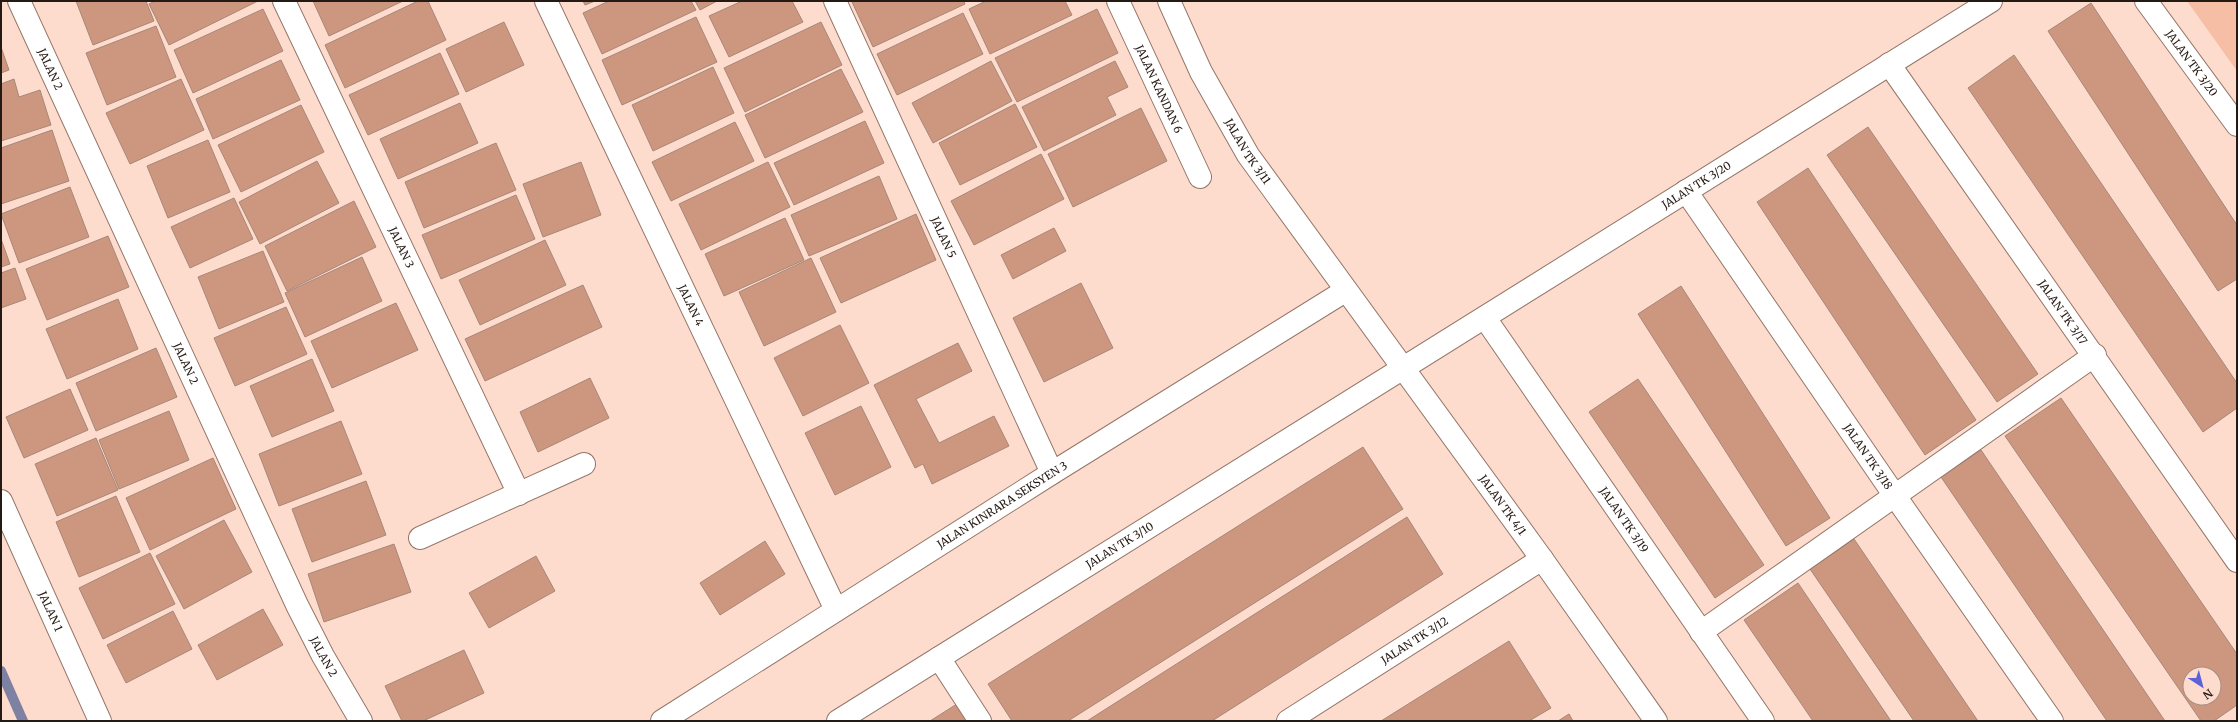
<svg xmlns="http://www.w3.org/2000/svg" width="2238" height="722" viewBox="0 0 2238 722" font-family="Merriweather,serif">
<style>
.green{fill:#f5bea5}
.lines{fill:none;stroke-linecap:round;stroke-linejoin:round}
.stream{stroke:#7e81a2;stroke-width:10}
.building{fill:#cd977f;stroke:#a68779;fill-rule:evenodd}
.minor-casing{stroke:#947668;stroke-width:24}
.minor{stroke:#fff;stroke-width:22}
.labels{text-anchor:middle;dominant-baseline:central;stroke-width:3.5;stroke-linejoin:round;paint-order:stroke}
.street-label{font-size:11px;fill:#241913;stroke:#fedccd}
</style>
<rect width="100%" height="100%" fill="#fedccd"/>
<!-- green -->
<polygon class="green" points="2187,1 2237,1 2237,71"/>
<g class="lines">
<!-- stream -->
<polyline class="stream" points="1,671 23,721"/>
</g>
<!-- building -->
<g class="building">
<polygon points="76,1 146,1 154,21 93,45"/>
<polygon points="155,1 258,1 169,45 149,4"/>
<polygon points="313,1 403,1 329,36"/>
<polygon points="418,1 428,1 446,40 345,88 325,45"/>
<polygon points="583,1 595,1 585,5"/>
<polygon points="609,1 691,1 696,10 602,54 583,13"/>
<polygon points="695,1 717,1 700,10"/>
<polygon points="742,1 792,1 803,22 729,57 709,16"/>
<polygon points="855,1 964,1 965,4 873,47 852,2"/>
<polygon points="986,1 1065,1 1072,15 990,54 969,9"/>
<polygon points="2091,3 2237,225 2237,279 2218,291 2048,31"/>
<polygon points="263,9 283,51 193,93 174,50"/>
<polygon points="1097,9 1118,53 1017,102 995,58"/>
<polygon points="963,13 983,54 897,95 877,54"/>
<polygon points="696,17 717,62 622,105 602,60"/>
<polygon points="504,22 524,65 466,92 446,49"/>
<polygon points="821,22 842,65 745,112 724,68"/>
<polygon points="156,26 176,77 107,105 86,53"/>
<polygon points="1,47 9,70 1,73"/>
<polygon points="440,53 459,94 368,135 349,95"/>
<polygon points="2014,55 2237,383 2237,408 2203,432 1968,88"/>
<polygon points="281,60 300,100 213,139 196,99"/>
<polygon points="991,61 1012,101 933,143 912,103"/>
<polygon points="1115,61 1128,87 1107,97 1116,115 1044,151 1022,107"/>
<polygon points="713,67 734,113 653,151 632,105"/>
<polygon points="841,69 863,112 765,158 745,115"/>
<polygon points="14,79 19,97 40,90 51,125 1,141 1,84"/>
<polygon points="181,79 204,130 130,164 106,113"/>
<polygon points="460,103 478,143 398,179 380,139"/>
<polygon points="1015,104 1037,147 960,185 939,143"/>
<polygon points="301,105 324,152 241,192 218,145"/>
<polygon points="1141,108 1167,161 1073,207 1048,154"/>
<polygon points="865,121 884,163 794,205 774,163"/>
<polygon points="735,122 754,161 671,201 652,162"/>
<polygon points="1868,127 2038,374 1997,402 1827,155"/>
<polygon points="52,130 69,181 1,204 1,148"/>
<polygon points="208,140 230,192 168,218 147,166"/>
<polygon points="496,143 516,190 424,228 405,182"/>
<polygon points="1041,154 1064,199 974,245 951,201"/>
<polygon points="317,161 339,203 260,244 239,202"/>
<polygon points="581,162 601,215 543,237 523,184"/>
<polygon points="768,162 790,207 701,250 679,204"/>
<polygon points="1808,168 1976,420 1925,455 1757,202"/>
<polygon points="879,176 897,219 809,256 791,215"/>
<polygon points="70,187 89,237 19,263 1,214"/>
<polygon points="516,195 535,239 441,279 422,235"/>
<polygon points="234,198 253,239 190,268 171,227"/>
<polygon points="354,201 376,247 287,291 265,246"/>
<polygon points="916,214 936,260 841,303 820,258"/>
<polygon points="785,218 804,260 724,296 705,254"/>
<polygon points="1054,228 1066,251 1013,279 1001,255"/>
<polygon points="108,236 129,287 47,320 26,269"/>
<polygon points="1,239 10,264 1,267"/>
<polygon points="545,240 566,285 480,325 459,280"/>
<polygon points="263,251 284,302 219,329 198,277"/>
<polygon points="362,257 382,301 305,337 285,293"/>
<polygon points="811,258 836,312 764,346 739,292"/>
<polygon points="15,268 26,299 1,308 1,273"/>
<polygon points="1081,283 1113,348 1044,382 1013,318"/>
<polygon points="583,285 602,327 485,381 465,339"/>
<polygon points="1681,286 1830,518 1786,546 1638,314"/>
<polygon points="118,299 138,349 67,379 46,329"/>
<polygon points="396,303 418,350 332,388 311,341"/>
<polygon points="286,307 307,354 235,386 214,338"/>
<polygon points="840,325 869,383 803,416 774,358"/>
<polygon points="958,343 972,371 916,399 939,443 994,416 1009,446 932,484 923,464 915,468 874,385"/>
<polygon points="156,348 177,397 96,431 76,383"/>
<polygon points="312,359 334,411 272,437 250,386"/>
<polygon points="590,378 609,418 538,452 520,412"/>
<polygon points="1638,379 1764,565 1715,598 1589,412"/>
<polygon points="70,389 88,430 24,458 6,417"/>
<path d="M2061 398 2237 654V705L2214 721H2201L2005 436ZM2190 674H2214V698H2190Z"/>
<polygon points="861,406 891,467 835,495 805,433"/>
<polygon points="169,411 189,460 119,489 99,440"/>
<polygon points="341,421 362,474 279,506 259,454"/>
<polygon points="96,438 118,490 57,516 35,464"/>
<polygon points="1363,447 1403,509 1068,721 1012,721 988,684"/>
<polygon points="1981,450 2165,721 2107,721 1941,477"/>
<polygon points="213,458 236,509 150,550 126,498"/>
<polygon points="366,481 386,535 312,562 292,509"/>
<polygon points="116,496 140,552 79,577 56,522"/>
<polygon points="1407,517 1443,574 1212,721 1087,721"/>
<polygon points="224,520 252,572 184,609 156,556"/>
<polygon points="1854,539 1978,721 1914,721 1810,569"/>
<polygon points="765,541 785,574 720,615 700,583"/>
<polygon points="394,544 411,592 324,622 308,574"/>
<polygon points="150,553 175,604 103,639 79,588"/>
<polygon points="536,556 555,591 489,628 469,593"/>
<polygon points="1798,583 1891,721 1813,721 1744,620"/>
<polygon points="263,609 283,645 217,680 198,645"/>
<polygon points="173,611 192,649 126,683 107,645"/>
<polygon points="1509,641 1551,708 1529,721 1381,721"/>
<polygon points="464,650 484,693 423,721 402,721 385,686"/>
<polygon points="960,702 971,721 930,721"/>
<polygon points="1569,714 1573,721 1558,721"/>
</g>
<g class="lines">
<defs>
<g id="minor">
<path id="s1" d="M19 1 297 605 323 656 361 721"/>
<path id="s2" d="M284 1 519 494"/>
<path id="s3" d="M546 1 836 610"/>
<path id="s4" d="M835 1 1052 473"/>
<path id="s5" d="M1118 1 1200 177"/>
<path id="s6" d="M1169 1 1201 72 1248 155 1542 559 1656 721"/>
<path id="s7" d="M2146 1 2237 125"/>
<path id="s8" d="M1889 64 2237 561"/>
<path id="s9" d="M1686 191 1895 496 2052 721"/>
<path id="s10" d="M1485 318 1763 721"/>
<path id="s11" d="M1 501 100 721"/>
<polyline points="420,538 584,464"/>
<polyline points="1701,632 2095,355"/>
<polyline points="939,658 980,721"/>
<path id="s12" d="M662 721 1052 473 1345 291"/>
<path id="s13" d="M838 721 1991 1"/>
<path id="s14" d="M1288 721 1542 559"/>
</g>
</defs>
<!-- minor casing -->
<use href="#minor" class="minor-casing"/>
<!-- minor -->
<use href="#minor" class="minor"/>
</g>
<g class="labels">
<!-- street labels -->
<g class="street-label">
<text stroke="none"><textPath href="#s7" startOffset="77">JALAN TK 3/20</textPath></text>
<text stroke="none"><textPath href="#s1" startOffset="75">JALAN 2</textPath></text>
<text stroke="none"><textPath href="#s5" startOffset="97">JALAN KANDAN 6</textPath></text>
<text stroke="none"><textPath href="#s6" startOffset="170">JALAN TK 3/11</textPath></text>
<text stroke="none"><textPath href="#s13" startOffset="1012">JALAN TK 3/20</textPath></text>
<text stroke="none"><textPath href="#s4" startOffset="260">JALAN 5</textPath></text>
<text stroke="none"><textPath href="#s2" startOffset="273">JALAN 3</textPath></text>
<text stroke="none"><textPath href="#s3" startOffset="337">JALAN 4</textPath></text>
<text stroke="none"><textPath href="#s8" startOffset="303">JALAN TK 3/17</textPath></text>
<text stroke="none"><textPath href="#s1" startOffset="399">JALAN 2</textPath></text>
<text stroke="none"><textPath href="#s9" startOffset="322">JALAN TK 3/18</textPath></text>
<text stroke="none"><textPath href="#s12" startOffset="403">JALAN KINRARA SEKSYEN 3</textPath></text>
<text stroke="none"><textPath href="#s6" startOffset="606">JALAN TK 4/1</textPath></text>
<text stroke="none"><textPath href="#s10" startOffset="245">JALAN TK 3/19</textPath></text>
<text stroke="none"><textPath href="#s13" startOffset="332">JALAN TK 3/10</textPath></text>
<text stroke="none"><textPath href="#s11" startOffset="121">JALAN 1</textPath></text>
<text stroke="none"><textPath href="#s14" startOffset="150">JALAN TK 3/12</textPath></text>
<text stroke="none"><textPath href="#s1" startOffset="723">JALAN 2</textPath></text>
</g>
</g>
<!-- border -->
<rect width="2238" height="722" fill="none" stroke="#241913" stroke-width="4"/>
<!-- north arrow -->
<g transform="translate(2202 686) rotate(144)"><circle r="19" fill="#fedccd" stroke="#a78e83"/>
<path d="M0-3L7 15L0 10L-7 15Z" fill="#5d61d9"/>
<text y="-6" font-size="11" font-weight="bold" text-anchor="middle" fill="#241913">N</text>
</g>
</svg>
